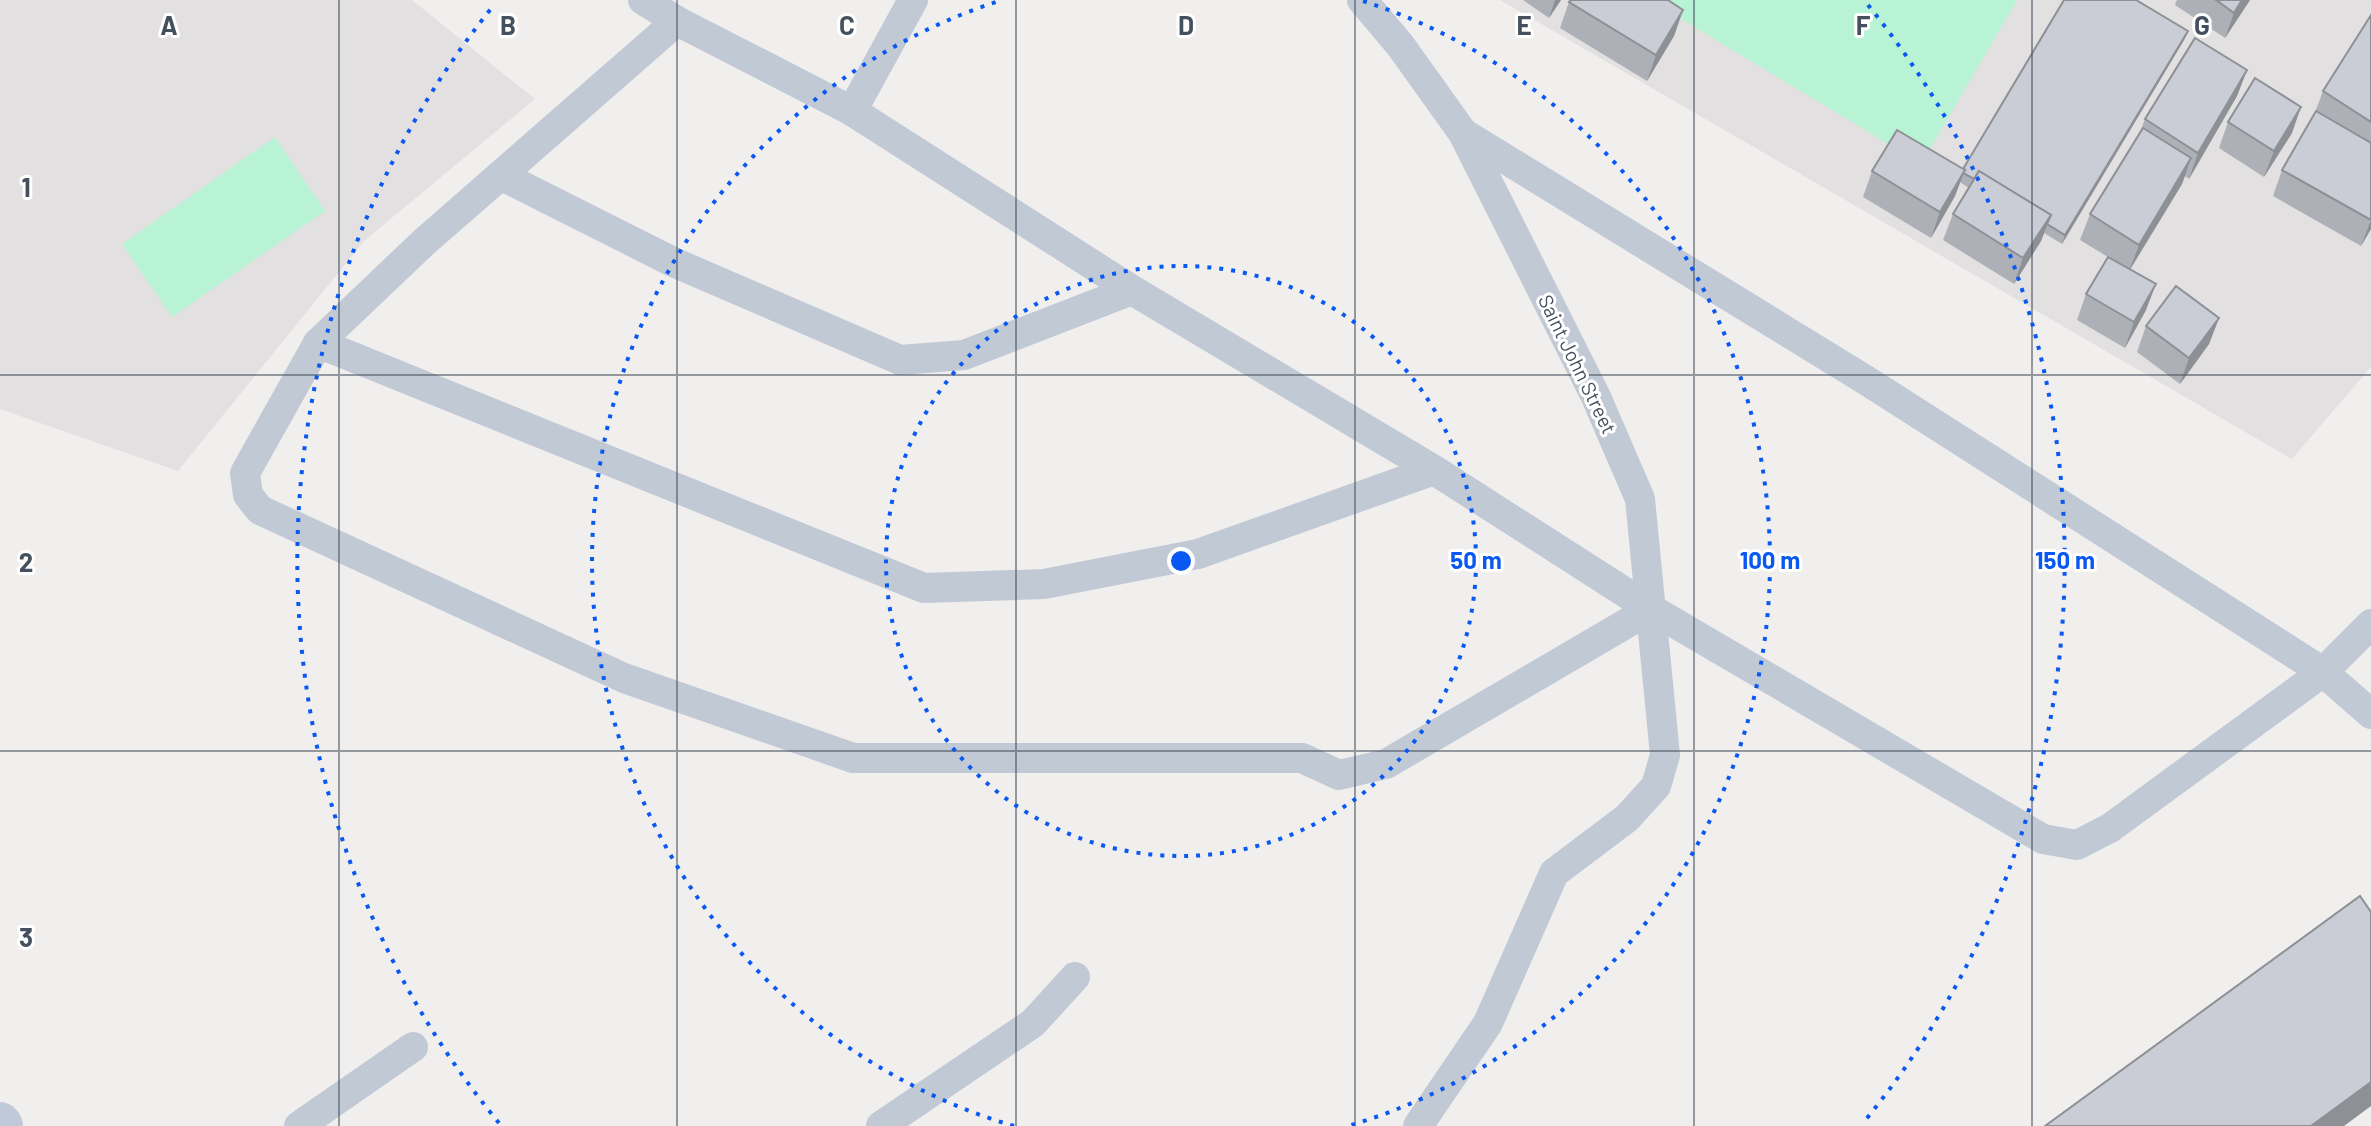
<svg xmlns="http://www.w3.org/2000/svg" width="2371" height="1126" viewBox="0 0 2371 1126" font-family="Barlow,sans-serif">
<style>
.education{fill:#e2e0e0}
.green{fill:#b9f3d5}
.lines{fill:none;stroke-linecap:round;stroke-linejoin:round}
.street{stroke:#c1c9d5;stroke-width:30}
.secondary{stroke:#bfc9d9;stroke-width:42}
.wall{fill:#aeb0b7}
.shaded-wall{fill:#8d9095}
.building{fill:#cacdd5;stroke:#8d9095;stroke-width:2}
.grid{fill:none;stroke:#45505e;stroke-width:2;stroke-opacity:0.55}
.ring{fill:none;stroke:#0958f1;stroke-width:4;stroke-dasharray:4 8}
.labels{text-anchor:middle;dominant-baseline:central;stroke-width:6;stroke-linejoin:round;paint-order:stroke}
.street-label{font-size:20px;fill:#45505e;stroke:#fff}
.grid-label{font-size:26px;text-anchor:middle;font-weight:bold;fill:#45505e;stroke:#fff;stroke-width:6;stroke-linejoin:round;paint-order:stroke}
.centre{fill:#0958f1;stroke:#fff;stroke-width:4}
.ring-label{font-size:24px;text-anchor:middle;font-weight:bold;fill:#0958f1;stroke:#fff;stroke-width:6;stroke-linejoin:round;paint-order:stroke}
</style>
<rect width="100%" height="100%" fill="#f1efee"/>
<!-- education -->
<g class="education">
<polygon points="0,0 412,0 535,99 364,241 178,471 0,409"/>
<polygon points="1500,0 2371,0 2371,367 2292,459"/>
</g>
<!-- green -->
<g class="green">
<polygon points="1650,0 2017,0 1921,164"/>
<polygon points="275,137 325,211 172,317 122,244"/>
</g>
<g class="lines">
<!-- street -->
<g class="street">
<polyline points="643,0 677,21 852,111 1132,290 1434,470 1651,609 2043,839 2077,845 2110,828 2323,672 2371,624"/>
<polyline points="1362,0 1400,45 1463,133 1864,379 2323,672 2371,714"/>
<polyline points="677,21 423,243 318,343 245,473 248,495 260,510 624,678 853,758 1302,758 1339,775 1386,764 1651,609"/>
<polyline points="852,111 913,0"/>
<polyline points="502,176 673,262 900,360 964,355 1132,290"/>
<polyline points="318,343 924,588 1044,584 1198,554 1434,470"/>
<polyline points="299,1126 413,1047"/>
<polyline points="881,1126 1033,1023 1075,977"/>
<polyline points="1418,1126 1488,1023 1554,873 1627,818 1656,786 1665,755 1640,499 1596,397 1463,133"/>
</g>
<!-- secondary -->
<polyline class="secondary" points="0,1123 2,1126"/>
</g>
<!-- wall -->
<g class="wall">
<polygon points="1523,0 1561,0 1549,18"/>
<polygon points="2177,0 2250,0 2225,38 2175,5"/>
<polygon points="1569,2 1683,10 1674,36 1647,81 1560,28"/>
<polygon points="2371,15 2371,229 2361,246 2273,196 2282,170 2314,115 2323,91"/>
<polygon points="2188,31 2184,40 2062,244 2044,233 2041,241 2014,284 1943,240 1953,214 1969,188 1960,182 1955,196 1931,238 1863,197 1872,171 1963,169"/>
<polygon points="2247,70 2237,96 2189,179 2185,176 2182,184 2130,270 2146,310 2125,348 2077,320 2086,294 2108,257 2080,240 2090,214 2141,130 2145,119"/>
<polygon points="2228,122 2292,133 2264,177 2219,148"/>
<polygon points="2219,318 2209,344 2180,384 2137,352 2146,326"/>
</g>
<!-- shaded-wall -->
<g class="shaded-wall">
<polygon points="1555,0 1561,0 1549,18"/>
<polygon points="2242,0 2250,0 2225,38 2234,13"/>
<polygon points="1683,10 1674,36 1647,81 1656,55"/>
<polygon points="2188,31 2184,40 2062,244 2065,235"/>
<polygon points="2247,70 2237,96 2189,179 2198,153"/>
<polygon points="2301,107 2292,133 2264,177 2274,151"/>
<polygon points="2191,158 2182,184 2129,271 2139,245"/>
<polygon points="1965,170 1955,196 1931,238 1940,212"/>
<polygon points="2051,215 2041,241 2014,284 2023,258"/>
<polygon points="2371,220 2371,229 2361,246"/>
<polygon points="2156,284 2146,310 2125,348 2134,322"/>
<polygon points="2219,318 2209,344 2180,384 2189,358"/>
<polygon points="2371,1082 2371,1106 2344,1126 2311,1126"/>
</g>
<!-- building -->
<g class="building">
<polygon points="1571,0 1668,0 1683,10 1656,55 1569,2"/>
<polygon points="2064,0 2136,0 2188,31 2065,235 2047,224 2051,215 1979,171 1974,179 1963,173 1965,170 1963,169"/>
<polygon points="2216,0 2242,0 2234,13"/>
<polygon points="2371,15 2371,122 2323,91"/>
<polygon points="2195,38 2247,70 2198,153 2145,119"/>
<polygon points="2255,78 2301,107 2274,151 2228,122"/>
<polygon points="2316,111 2371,143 2371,220 2282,170"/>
<polygon points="2143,128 2191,158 2139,245 2090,214"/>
<polygon points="1897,130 1965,170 1940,212 1872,171"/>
<polygon points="1979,171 2051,215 2023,258 1953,214"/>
<polygon points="2108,257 2156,284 2134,322 2086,294"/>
<polygon points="2176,286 2219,318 2189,358 2146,326"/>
<polygon points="2360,896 2371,912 2371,1082 2311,1126 2045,1126"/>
</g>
<!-- grid -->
<path class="grid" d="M339 0V1126M677 0V1126M1016 0V1126M1355 0V1126M1694 0V1126M2032 0V1126M0 375H2371M0 751H2371"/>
<!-- distance rings -->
<g class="ring">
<circle cx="1181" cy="561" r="295"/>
<path d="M1014 1126A589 589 0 0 1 999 1M1363 1A589 589 0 0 1 1348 1126"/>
<path d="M499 1123A884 884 0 0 1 494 5M1868 5A884 884 0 0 1 1863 1123"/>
</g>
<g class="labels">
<!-- street labels -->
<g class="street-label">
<text transform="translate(1578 364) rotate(64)">Saint John Street</text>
</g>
</g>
<g class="grid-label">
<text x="169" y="35">A</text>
<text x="508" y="35">B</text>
<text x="847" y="35">C</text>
<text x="1186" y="35">D</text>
<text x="1524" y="35">E</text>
<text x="1863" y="35">F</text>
<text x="2202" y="35">G</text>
<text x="26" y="197">1</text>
<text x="26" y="572">2</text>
<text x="26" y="947">3</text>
</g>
<circle cx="1181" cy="561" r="12" class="centre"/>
<g class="ring-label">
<text x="1476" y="569">50 m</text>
<text x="1770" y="569">100 m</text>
<text x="2065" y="569">150 m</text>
</g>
</svg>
